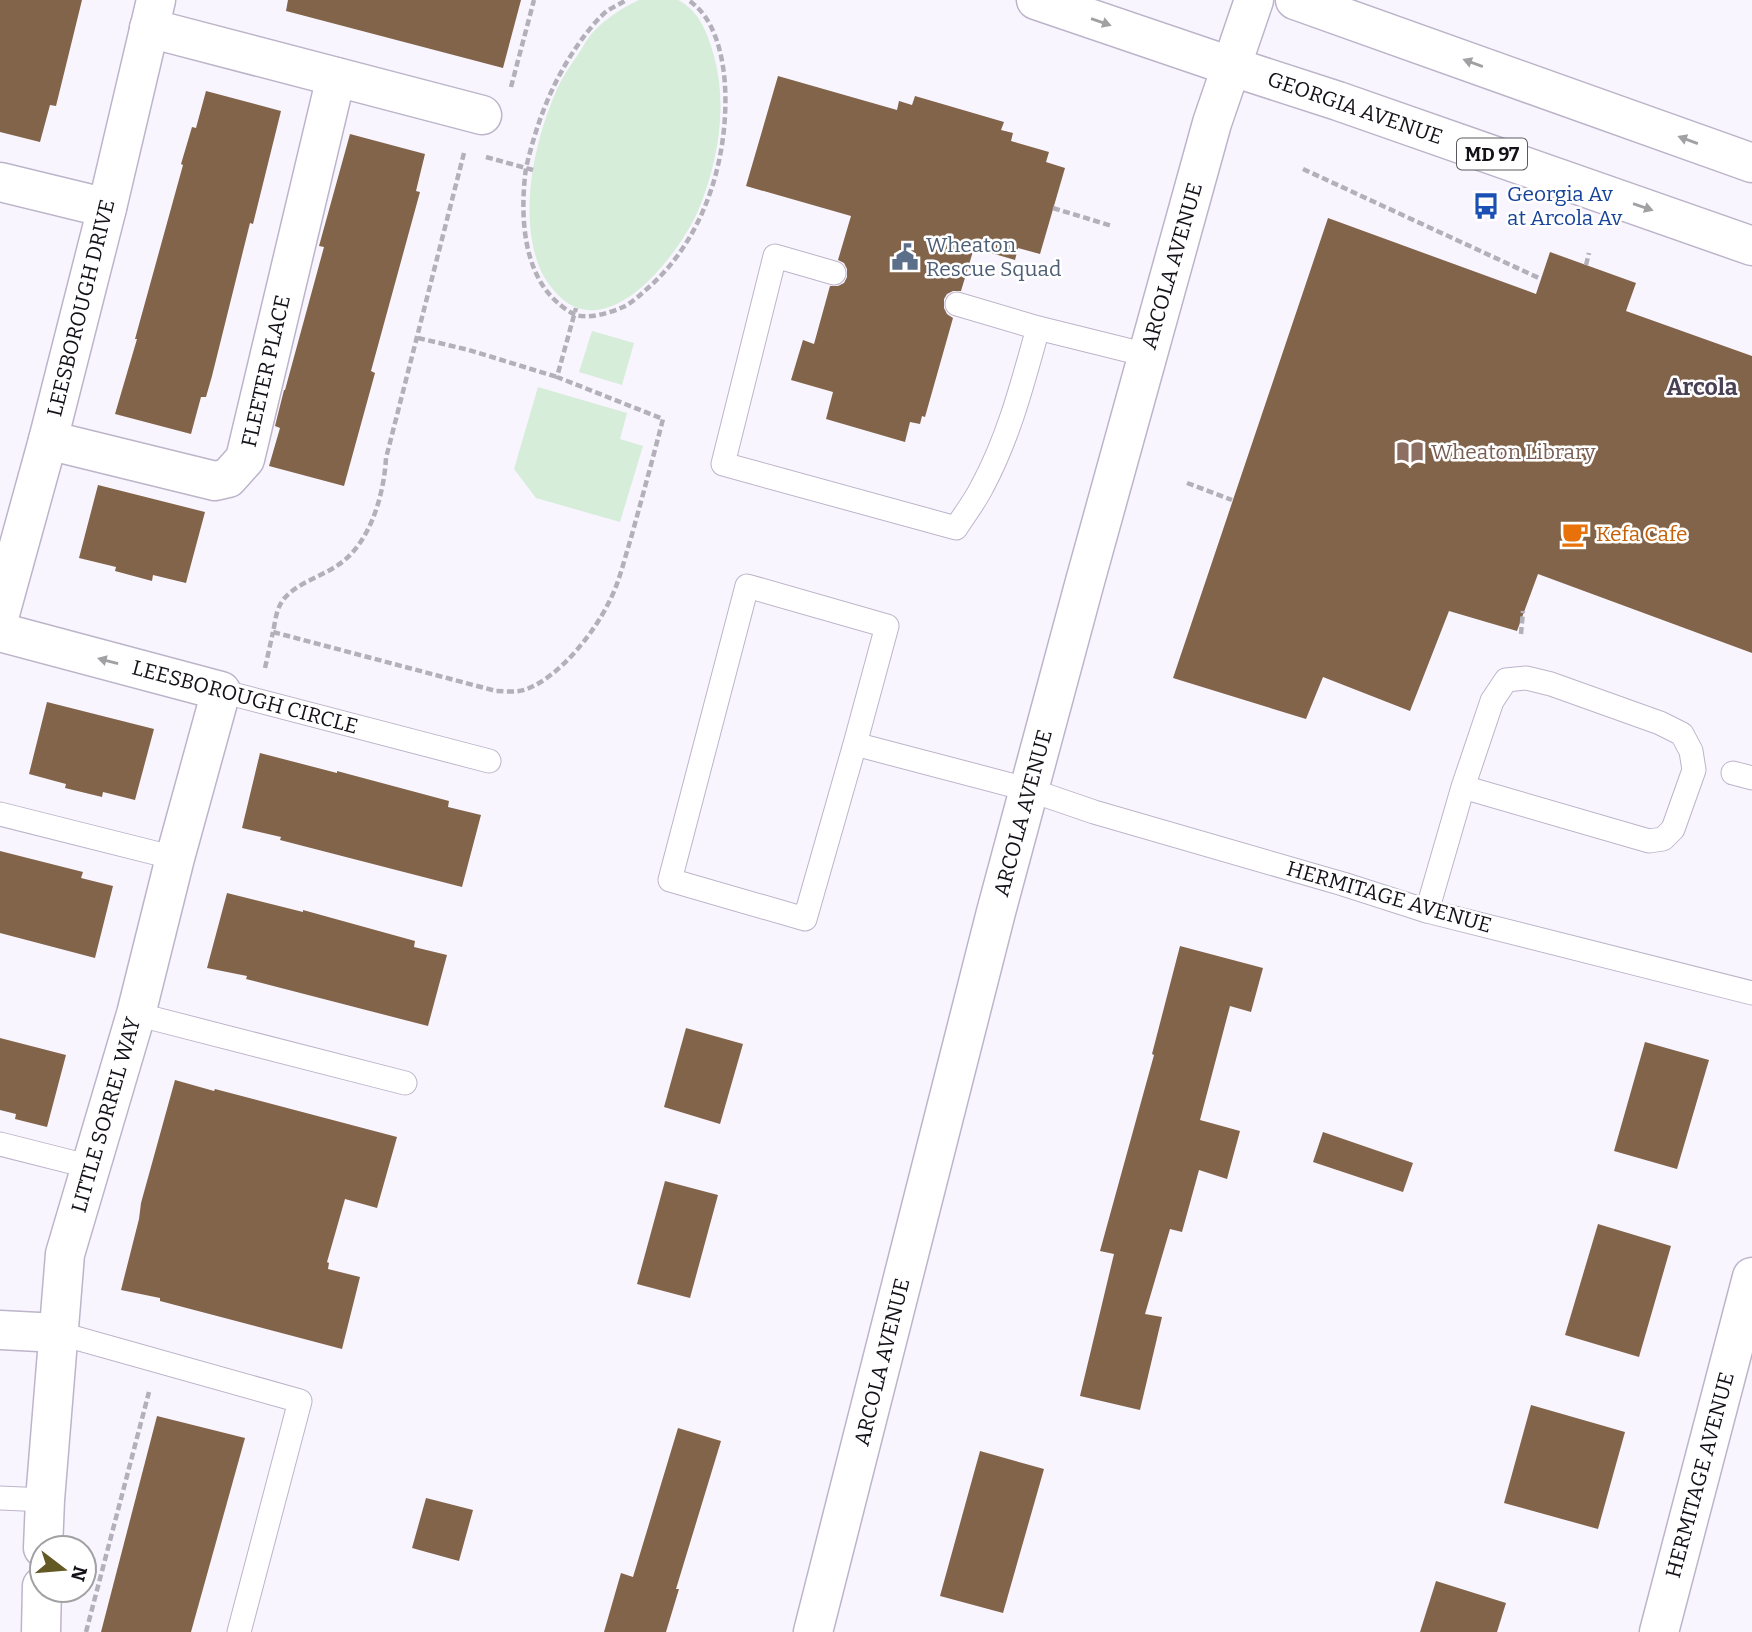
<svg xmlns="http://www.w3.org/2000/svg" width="1752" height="1632" viewBox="0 0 1752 1632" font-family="Bitter,serif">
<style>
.green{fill:#d5edd9}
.building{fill:#82644a}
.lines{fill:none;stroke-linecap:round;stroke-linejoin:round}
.lane-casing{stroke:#bdb4ca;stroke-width:25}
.street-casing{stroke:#bdb4ca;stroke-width:41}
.secondary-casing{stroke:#bdb4ca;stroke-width:41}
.primary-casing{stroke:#bdb4ca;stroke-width:41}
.path{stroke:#b4b0b9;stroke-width:4.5;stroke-dasharray:7 3.5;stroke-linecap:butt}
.lane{stroke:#fff;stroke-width:23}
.street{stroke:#fff;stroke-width:38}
.secondary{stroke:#fff;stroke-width:38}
.primary{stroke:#fff;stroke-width:38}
.oneway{fill:#a1a0a3}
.labels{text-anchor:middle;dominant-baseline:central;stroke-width:5;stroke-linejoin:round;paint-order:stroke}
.shield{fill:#fff;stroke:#5b585e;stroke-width:2}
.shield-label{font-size:19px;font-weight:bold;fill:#151119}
.street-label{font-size:21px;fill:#151119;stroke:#fff}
.transit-label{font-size:21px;fill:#164399;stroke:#fff;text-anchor:start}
.service-label{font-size:21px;fill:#4e5e75;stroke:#fff;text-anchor:start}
.education-label{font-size:21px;fill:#785e54;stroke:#fff;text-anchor:start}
.food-label{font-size:21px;fill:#c56008;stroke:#fff;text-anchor:start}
.neighbourhood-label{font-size:23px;font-weight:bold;fill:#494053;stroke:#fff}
</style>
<rect width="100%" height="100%" fill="#f9f5ff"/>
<!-- green -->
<g class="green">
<path d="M639 0H678C699 10 708 34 714 56 728 106 718 163 698 211 679 254 608 348 557 294 551 287 546 281 542 273 516 218 535 135 560 83 565 73 571 65 577 56 583 47 588 37 595 30 608 17 622 8 639 0Z"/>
<polygon points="592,331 634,343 622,385 579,372"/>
<polygon points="538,387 627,413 620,439 643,446 620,522 536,498 514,469"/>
</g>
<!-- building -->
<g class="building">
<polygon points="0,0 82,0 56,106 50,105 40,142 0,132"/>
<polygon points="288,0 521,0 503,68 286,11"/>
<polygon points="778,76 897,110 899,101 912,105 915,96 1004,122 1001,130 1013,133 1011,141 1049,152 1046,162 1065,168 1040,254 1018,248 1015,260 974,248 961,291 953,291 947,294 944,299 944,308 947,314 953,318 925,417 922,416 920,424 910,422 905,442 826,419 833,392 791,380 803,340 814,344 830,286 838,286 844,283 847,277 847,269 844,263 838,260 851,216 746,186"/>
<polygon points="206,91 281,111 253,224 250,223 212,376 206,397 201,397 191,434 115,414 137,339 135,339 183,165 181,164 192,127 196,128"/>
<polygon points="350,134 425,154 416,191 420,192 371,371 375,373 344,486 269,466 280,428 275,426 284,390 285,390 324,247 319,246"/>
<polygon points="1328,218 1536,294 1550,252 1636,283 1626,311 1752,356 1752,653 1538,574 1517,631 1449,611 1410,711 1323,677 1306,719 1173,678"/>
<polygon points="98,485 205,512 186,583 153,575 152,581 115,571 116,567 79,558"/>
<polygon points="47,702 154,729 135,800 103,792 102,797 65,788 66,784 29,774"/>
<polygon points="260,753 337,773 337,771 449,801 448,807 481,815 462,887 280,840 281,837 242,828"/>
<polygon points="0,851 83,872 81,878 113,886 95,958 0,933"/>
<polygon points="227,893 303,912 303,910 415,941 414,947 447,955 428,1026 246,979 247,976 207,968"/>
<polygon points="1180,946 1263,968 1251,1012 1230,1006 1200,1120 1240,1131 1227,1179 1199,1170 1182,1232 1170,1229 1145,1314 1162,1317 1140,1410 1080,1396 1114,1254 1100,1251 1154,1055 1152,1054"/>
<polygon points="686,1028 743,1044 720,1124 664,1107"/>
<polygon points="0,1038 66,1055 47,1127 15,1119 16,1114 0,1110"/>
<polygon points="1645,1042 1709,1060 1677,1169 1614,1151"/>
<polygon points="175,1080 214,1091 215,1089 397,1137 377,1208 345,1199 327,1262 329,1263 328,1269 360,1277 342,1349 160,1301 160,1298 121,1290 139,1219 141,1203"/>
<polygon points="1323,1132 1413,1163 1403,1192 1313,1162"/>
<polygon points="665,1181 718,1195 690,1298 637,1284"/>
<polygon points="1598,1224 1671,1246 1639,1357 1565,1335"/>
<polygon points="1531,1405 1625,1432 1598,1529 1504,1503"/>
<polygon points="157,1416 245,1438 191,1632 101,1632"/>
<polygon points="678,1428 721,1441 676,1589 679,1589 666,1632 604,1632 621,1573 633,1577"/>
<polygon points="980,1451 1044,1469 1003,1613 940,1596"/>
<polygon points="426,1498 473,1510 459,1561 412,1548"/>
<polygon points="1436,1581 1506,1603 1497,1632 1420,1632"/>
</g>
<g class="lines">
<defs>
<g id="lane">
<path d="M834 273 775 256 723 464 956 528C965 514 975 501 982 487 1009 437 1023 382 1038 328"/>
<polyline points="957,304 1038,328 1147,355"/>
<polyline points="221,691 489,761"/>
<polyline points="855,744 887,626 747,586 670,880 805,919 855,744 1030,790 1094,812 1343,884 1427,911 1752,993"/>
<polyline points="1733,773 1752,778"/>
<polyline points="0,814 175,858"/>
<polyline points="1427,911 1463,787 1649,841 1663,839 1673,829 1694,770 1691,751 1682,734 1660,723 1551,684 1526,678 1506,680 1492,701 1463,787"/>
<polyline points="136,1014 405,1083"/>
<polyline points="0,1144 91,1167"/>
<polyline points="58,1333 300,1401 239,1632"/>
<polyline points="0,1498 45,1500"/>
</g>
<g id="street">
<polyline points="149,28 482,115"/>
<polyline points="0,182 107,208"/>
<polyline points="48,440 215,481 228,478 245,459 336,77"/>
<polyline points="0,614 48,440 107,208 156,0"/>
<polyline points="0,632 221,691 175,858 136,1014 65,1254 45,1500 43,1548"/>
<polyline points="0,1330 58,1333"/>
<polyline points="41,1632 42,1586"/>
<polyline points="1659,1632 1752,1277"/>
</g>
<polyline id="secondary" points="813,1632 996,912 1084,585 1212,123 1254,0"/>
<g id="primary">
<polyline points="1036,0 1230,66 1338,101 1752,246"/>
<polyline points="1295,0 1752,163"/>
</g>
</defs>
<!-- lane casing -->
<use href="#lane" class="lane-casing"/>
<!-- street casing -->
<use href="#street" class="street-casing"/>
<!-- secondary casing -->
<use href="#secondary" class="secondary-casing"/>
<!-- primary casing -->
<use href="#primary" class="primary-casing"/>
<!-- path -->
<g class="path">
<polyline points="511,87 534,0"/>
<path d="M464 153 386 458C384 495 370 544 338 565 321 577 290 585 280 605 276 612 275 623 273 632L496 691C506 691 517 693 527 689 560 676 593 634 608 604 619 584 624 560 631 538 642 498 653 458 663 419L557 377 576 308"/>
<path d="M486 157 526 168C520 213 522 272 558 303 563 307 570 313 576 315 589 319 610 313 623 307 632 303 640 295 648 288 704 239 729 159 725 85 723 56 715 17 688 0"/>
<polyline points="1303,169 1541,279"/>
<path d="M533 170 526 168C537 121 553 79 582 39 589 30 598 18 607 11 613 7 620 4 626 0"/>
<polyline points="1053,208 1112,226"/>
<polyline points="1586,265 1589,253"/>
<polyline points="418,338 469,350 557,377"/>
<polyline points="1187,483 1232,500"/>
<polyline points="1521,634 1523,611"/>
<polyline points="265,668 273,632"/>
<polyline points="86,1632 149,1392"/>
</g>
<!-- lane -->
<use href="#lane" class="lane"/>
<!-- street -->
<use href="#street" class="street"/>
<!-- secondary -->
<use href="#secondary" class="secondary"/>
<!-- primary -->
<use href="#primary" class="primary"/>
</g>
<!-- one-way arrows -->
<defs><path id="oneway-solid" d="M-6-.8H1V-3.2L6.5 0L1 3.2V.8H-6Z" transform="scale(1.75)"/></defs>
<g class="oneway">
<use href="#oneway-solid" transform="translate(1101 22) rotate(19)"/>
<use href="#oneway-solid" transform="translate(1473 63) rotate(-160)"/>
<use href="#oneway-solid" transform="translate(1688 140) rotate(-160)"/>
<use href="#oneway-solid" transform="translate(1643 207) rotate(19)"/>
<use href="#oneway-solid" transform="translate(108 661) rotate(-165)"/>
</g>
<!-- icons -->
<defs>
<symbol id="bus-bare" viewBox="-9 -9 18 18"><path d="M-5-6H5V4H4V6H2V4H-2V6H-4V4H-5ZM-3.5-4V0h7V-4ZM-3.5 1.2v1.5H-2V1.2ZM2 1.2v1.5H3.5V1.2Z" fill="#1a4fb4" stroke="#fff" stroke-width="2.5" paint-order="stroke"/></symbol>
<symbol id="civic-bare" viewBox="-9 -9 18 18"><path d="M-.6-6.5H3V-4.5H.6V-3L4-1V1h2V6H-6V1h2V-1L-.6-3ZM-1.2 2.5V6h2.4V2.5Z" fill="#5c6f8a" stroke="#fff" stroke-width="2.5" paint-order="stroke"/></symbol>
<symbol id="library-bare" viewBox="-9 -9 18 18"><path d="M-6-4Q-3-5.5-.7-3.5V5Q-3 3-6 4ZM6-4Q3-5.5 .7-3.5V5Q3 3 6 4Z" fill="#8d6e63" stroke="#fff" stroke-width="2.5" paint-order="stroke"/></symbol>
<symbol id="cafe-bare" viewBox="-9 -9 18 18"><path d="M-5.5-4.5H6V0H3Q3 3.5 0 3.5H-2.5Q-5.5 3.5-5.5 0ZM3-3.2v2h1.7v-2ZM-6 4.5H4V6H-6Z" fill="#e8710a" stroke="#fff" stroke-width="2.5" paint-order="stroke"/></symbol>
</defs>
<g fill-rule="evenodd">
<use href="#bus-bare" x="1467" y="187" width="38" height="38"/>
<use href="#civic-bare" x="886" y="238" width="38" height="38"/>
<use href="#library-bare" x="1391" y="433" width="38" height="38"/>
<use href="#cafe-bare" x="1556" y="515" width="38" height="38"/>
</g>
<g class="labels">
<!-- shield labels -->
<rect class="shield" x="1457" y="138.5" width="70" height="31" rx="5"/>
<g class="shield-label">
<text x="1492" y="154">MD 97</text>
</g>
<!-- street labels -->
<g class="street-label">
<text transform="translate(1355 108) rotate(19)">GEORGIA AVENUE</text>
<text transform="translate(1172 266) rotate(-74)">ARCOLA AVENUE</text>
<text transform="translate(81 308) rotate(-76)">LEESBOROUGH DRIVE</text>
<text transform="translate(266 371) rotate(-77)">FLEETER PLACE</text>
<text transform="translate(245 697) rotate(15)">LEESBOROUGH CIRCLE</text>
<text transform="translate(1023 813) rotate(-75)">ARCOLA AVENUE</text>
<text transform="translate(1389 897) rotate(16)">HERMITAGE AVENUE</text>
<text transform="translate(106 1115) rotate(-74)">LITTLE SORREL WAY</text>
<text transform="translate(882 1362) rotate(-76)">ARCOLA AVENUE</text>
<text transform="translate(1700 1475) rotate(-75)">HERMITAGE AVENUE</text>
</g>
<!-- transit labels -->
<g class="transit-label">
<text x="1507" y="194">Georgia Av<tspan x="1507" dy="24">at Arcola Av</tspan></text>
</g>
<!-- service labels -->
<g class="service-label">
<text x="926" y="245">Wheaton<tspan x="926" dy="24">Rescue Squad</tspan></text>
</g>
<!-- education labels -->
<g class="education-label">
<text x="1431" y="452">Wheaton Library</text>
</g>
<!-- food labels -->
<g class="food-label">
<text x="1596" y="534">Kefa Cafe</text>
</g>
<!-- neighbourhood labels -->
<g class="neighbourhood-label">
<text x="1702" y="387">Arcola</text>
</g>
</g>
<!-- north arrow -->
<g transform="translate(63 1569) rotate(106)"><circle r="33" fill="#ffffff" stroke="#a1a0a3" stroke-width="2"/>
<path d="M0-5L12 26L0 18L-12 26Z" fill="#625925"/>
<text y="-10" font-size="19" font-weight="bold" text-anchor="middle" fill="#151119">N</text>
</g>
</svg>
